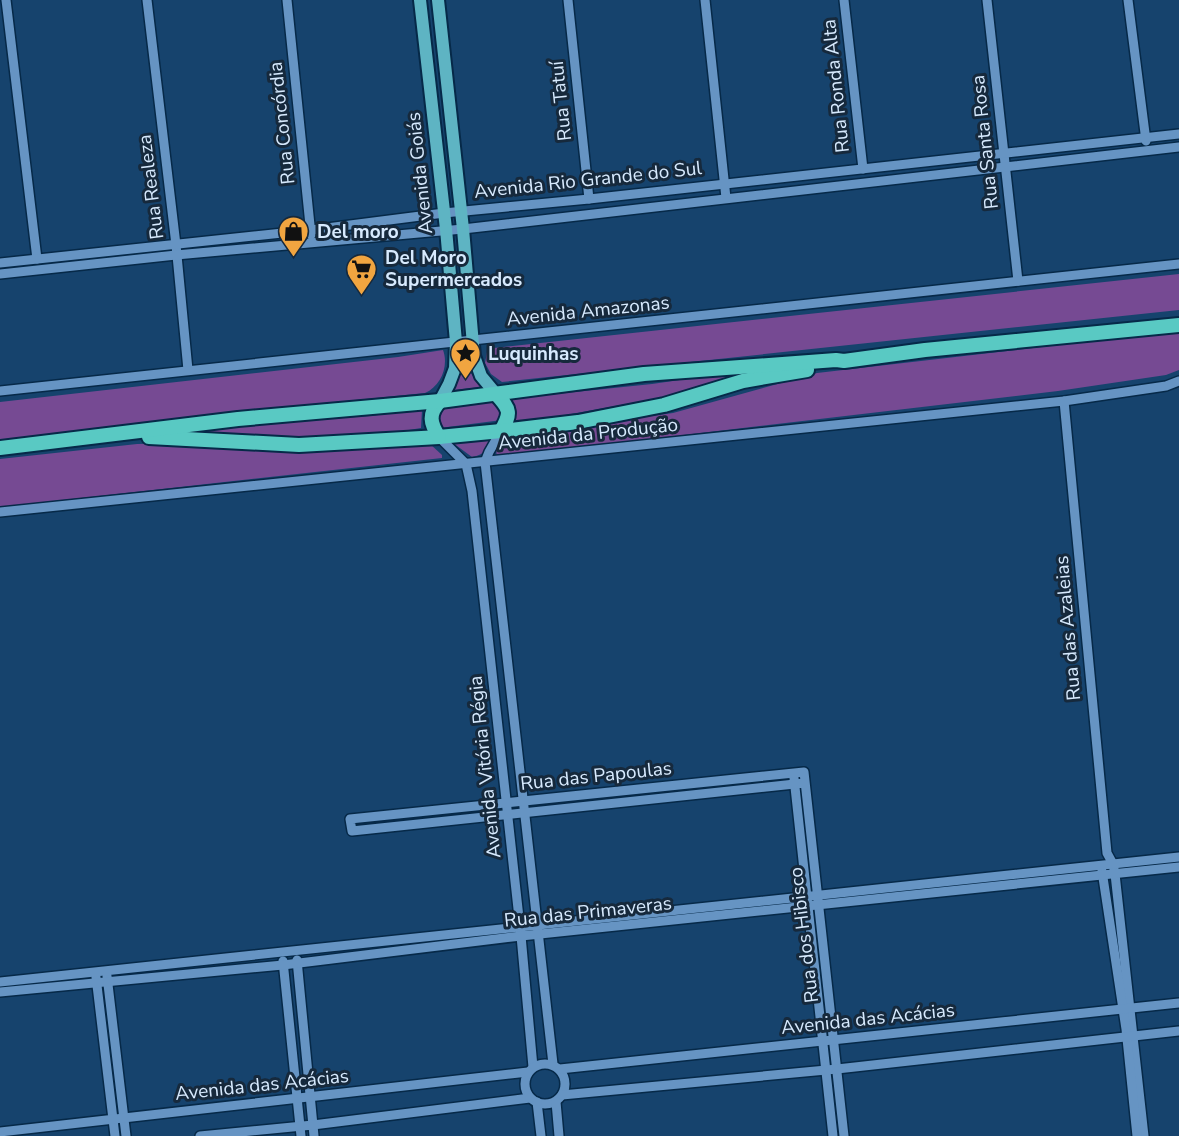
<svg xmlns="http://www.w3.org/2000/svg" width="1179" height="1136" viewBox="0 0 1179 1136" font-family="'Nunito Sans',sans-serif">
<style>
.green{fill:#764a93}
.lines{fill:none;stroke-linecap:round;stroke-linejoin:round}
.minor-casing{stroke:#062948;stroke-width:12}
.major-casing{stroke:#062948;stroke-width:16}
.highway-casing{stroke:#062948;stroke-width:18}
.minor{stroke:#6694c3;stroke-width:9}
.major{stroke:#5eb4c3;stroke-width:12}
.highway{stroke:#59c9c3;stroke-width:14}
.labels{text-anchor:middle;dominant-baseline:central;stroke-width:6;stroke-linejoin:round;paint-order:stroke}
.street-label{font-size:19px;fill:#d7eafe;stroke:#16293c}
.poi-label{font-size:19px;font-weight:bold;fill:#d7eafe;stroke:#16293c;text-anchor:start}
</style>
<rect width="100%" height="100%" fill="#16436d"/>
<!-- green -->
<g class="green">
<polygon points="1179,274 1179,310 502,382 491,374 485,363 487,352 494,348"/>
<path d="M1179 331V370L1166 375 1058 391 497 457C495 447 498 442 505 436L673 413 817 373Z"/>
<polygon points="466,347 470,372 481,387 453,390 459,370 459,348"/>
<path d="M443 350C449 366 441 386 425 393L206 415 0 443V402L398 357Z"/>
<polygon points="763,368 704,390 510,425 507,399 652,384"/>
<polygon points="494,398 502,406 502,420 440,428 437,425 441,407"/>
<polygon points="422,410 421,428 385,434 283,439 174,434 192,429 369,416"/>
<path d="M495 436C489 447 485 455 472 457L449 440Z"/>
<polygon points="180,443 429,443 442,455 442,458 0,507 0,459 137,444"/>
</g>
<g class="lines">
<defs>
<g id="minor">
<polyline points="6,0 37,259"/>
<polyline points="147,0 176,245 188,370"/>
<polyline points="287,0 311,235"/>
<polyline points="568,0 589,199"/>
<polyline points="705,0 726,198"/>
<polyline points="844,0 863,169"/>
<polyline points="987,0 1018,281"/>
<polyline points="1128,0 1146,141"/>
<polyline points="0,263 311,230 444,213 589,199 1179,134"/>
<polyline points="0,274 176,255 463,229 1179,147"/>
<polyline points="0,391 1179,264"/>
<polyline points="1064,401 1107,853 1113,864 1115,874 1144,1136"/>
<polyline points="501,431 489,452 485,462 553,1064"/>
<polyline points="439,437 466,464 472,491 521,936 533,1067"/>
<polyline points="0,512 1064,401 1166,386 1179,381"/>
<polyline points="794,778 833,1136"/>
<polyline points="804,783 352,831 350,819 804,772 844,1136"/>
<polyline points="1102,871 1126,1029 1137,1136"/>
<polyline points="297,960 314,1136"/>
<polyline points="283,961 301,1136"/>
<polyline points="107,976 126,1136"/>
<polyline points="96,977 115,1136"/>
<polyline points="0,982 1179,857"/>
<polyline points="0,992 283,965 521,936 1179,867"/>
<circle cx="545" cy="1084" r="20"/>
<polyline points="560,1069 1179,1003"/>
<polyline points="562,1095 837,1069 1179,1031"/>
<polyline points="537,1102 541,1136"/>
<polyline points="556,1102 559,1136"/>
<polyline points="0,1132 528,1072"/>
<polyline points="200,1136 313,1125 530,1098"/>
</g>
<g id="major">
<polyline points="420,0 446,229 456,342 455,368 449,384 440,401"/>
<polyline points="438,0 463,229 474,356 481,376 496,394"/>
</g>
<g id="highway">
<path d="M496 394C511 410 511 413 501 431"/>
<polyline points="149,437 299,445 439,437 501,431 578,422 664,405 743,381 807,370"/>
<path d="M439 437C430 423 428 414 440 401"/>
<polyline points="0,448 238,419 440,401 644,374 836,360 844,361 925,350 1179,325"/>
</g>
</defs>
<!-- minor casing -->
<use href="#minor" class="minor-casing"/>
<!-- major casing -->
<use href="#major" class="major-casing"/>
<!-- highway casing -->
<use href="#highway" class="highway-casing"/>
<!-- minor -->
<use href="#minor" class="minor"/>
<!-- major -->
<use href="#major" class="major"/>
<!-- highway -->
<use href="#highway" class="highway"/>
</g>
<!-- icons -->
<defs>
<symbol id="shop-pin" viewBox="-11 -11 22 30"><path d="M0 17L-7.5 6A9.5 9.5 0 1 1 7.5 6Z" fill="#f1a540" stroke="#16293c"/><path d="M-5-2.5h2.3a2.7 3.5 0 0 1 5.4 0H5L5.5 6h-11ZM-1.5-2.5h3a1.5 2.3 0 0 0-3 0Z" fill="#111"/></symbol>
<symbol id="supermarket-pin" viewBox="-11 -11 22 30"><path d="M0 17L-7.5 6A9.5 9.5 0 1 1 7.5 6Z" fill="#f1a540" stroke="#16293c"/><path d="M-6-5.5h2.5l.6 2H6L4.5 2H-2.5L-4.4-4H-6ZM-1.5 3.2a1.3 1.3 0 1 0 .1 0ZM3 3.2a1.3 1.3 0 1 0 .1 0Z" fill="#111"/></symbol>
<symbol id="sight-pin" viewBox="-11 -11 22 30"><path d="M0 17L-7.5 6A9.5 9.5 0 1 1 7.5 6Z" fill="#f1a540" stroke="#16293c"/><path d="M0-6L1.8-2.2L6-1.7L2.9 1.2L3.7 5.4L0 3.3L-3.7 5.4L-2.9 1.2L-6-1.7L-1.8-2.2Z" fill="#111"/></symbol>
</defs>
<g fill-rule="evenodd">
<use href="#shop-pin" x="276" y="214" width="35" height="47"/>
<use href="#supermarket-pin" x="344" y="252" width="35" height="47"/>
<use href="#sight-pin" x="448" y="336" width="35" height="47"/>
</g>
<g class="labels">
<!-- street labels -->
<g class="street-label">
<text transform="translate(836 86) rotate(-96)">Rua Ronda Alta</text>
<text transform="translate(561 101) rotate(-96)">Rua Tatuí</text>
<text transform="translate(282 123) rotate(-96)">Rua Concórdia</text>
<text transform="translate(985 142) rotate(-96)">Rua Santa Rosa</text>
<text transform="translate(420 173) rotate(-96)">Avenida Goiás</text>
<text transform="translate(588 180) rotate(-6)">Avenida Rio Grande do Sul</text>
<text transform="translate(151 187) rotate(-97)">Rua Realeza</text>
<text transform="translate(588 311) rotate(-6)">Avenida Amazonas</text>
<text transform="translate(588 434) rotate(-6)">Avenida da Produção</text>
<text transform="translate(1068 628) rotate(-95)">Rua das Azaleias</text>
<text transform="translate(485 767) rotate(-96)">Avenida Vitória Régia</text>
<text transform="translate(596 776) rotate(-6)">Rua das Papoulas</text>
<text transform="translate(588 912) rotate(-6)">Rua das Primaveras</text>
<text transform="translate(804 935) rotate(-97)">Rua dos Hibisco</text>
<text transform="translate(868 1019) rotate(-6)">Avenida das Acácias</text>
<text transform="translate(262 1085) rotate(-6)">Avenida das Acácias</text>
</g>
<!-- poi labels -->
<g class="poi-label">
<text x="317" y="232">Del moro</text>
<text x="385" y="258">Del Moro<tspan x="385" dy="22">Supermercados</tspan></text>
<text x="488" y="354">Luquinhas</text>
</g>
</g>
</svg>
